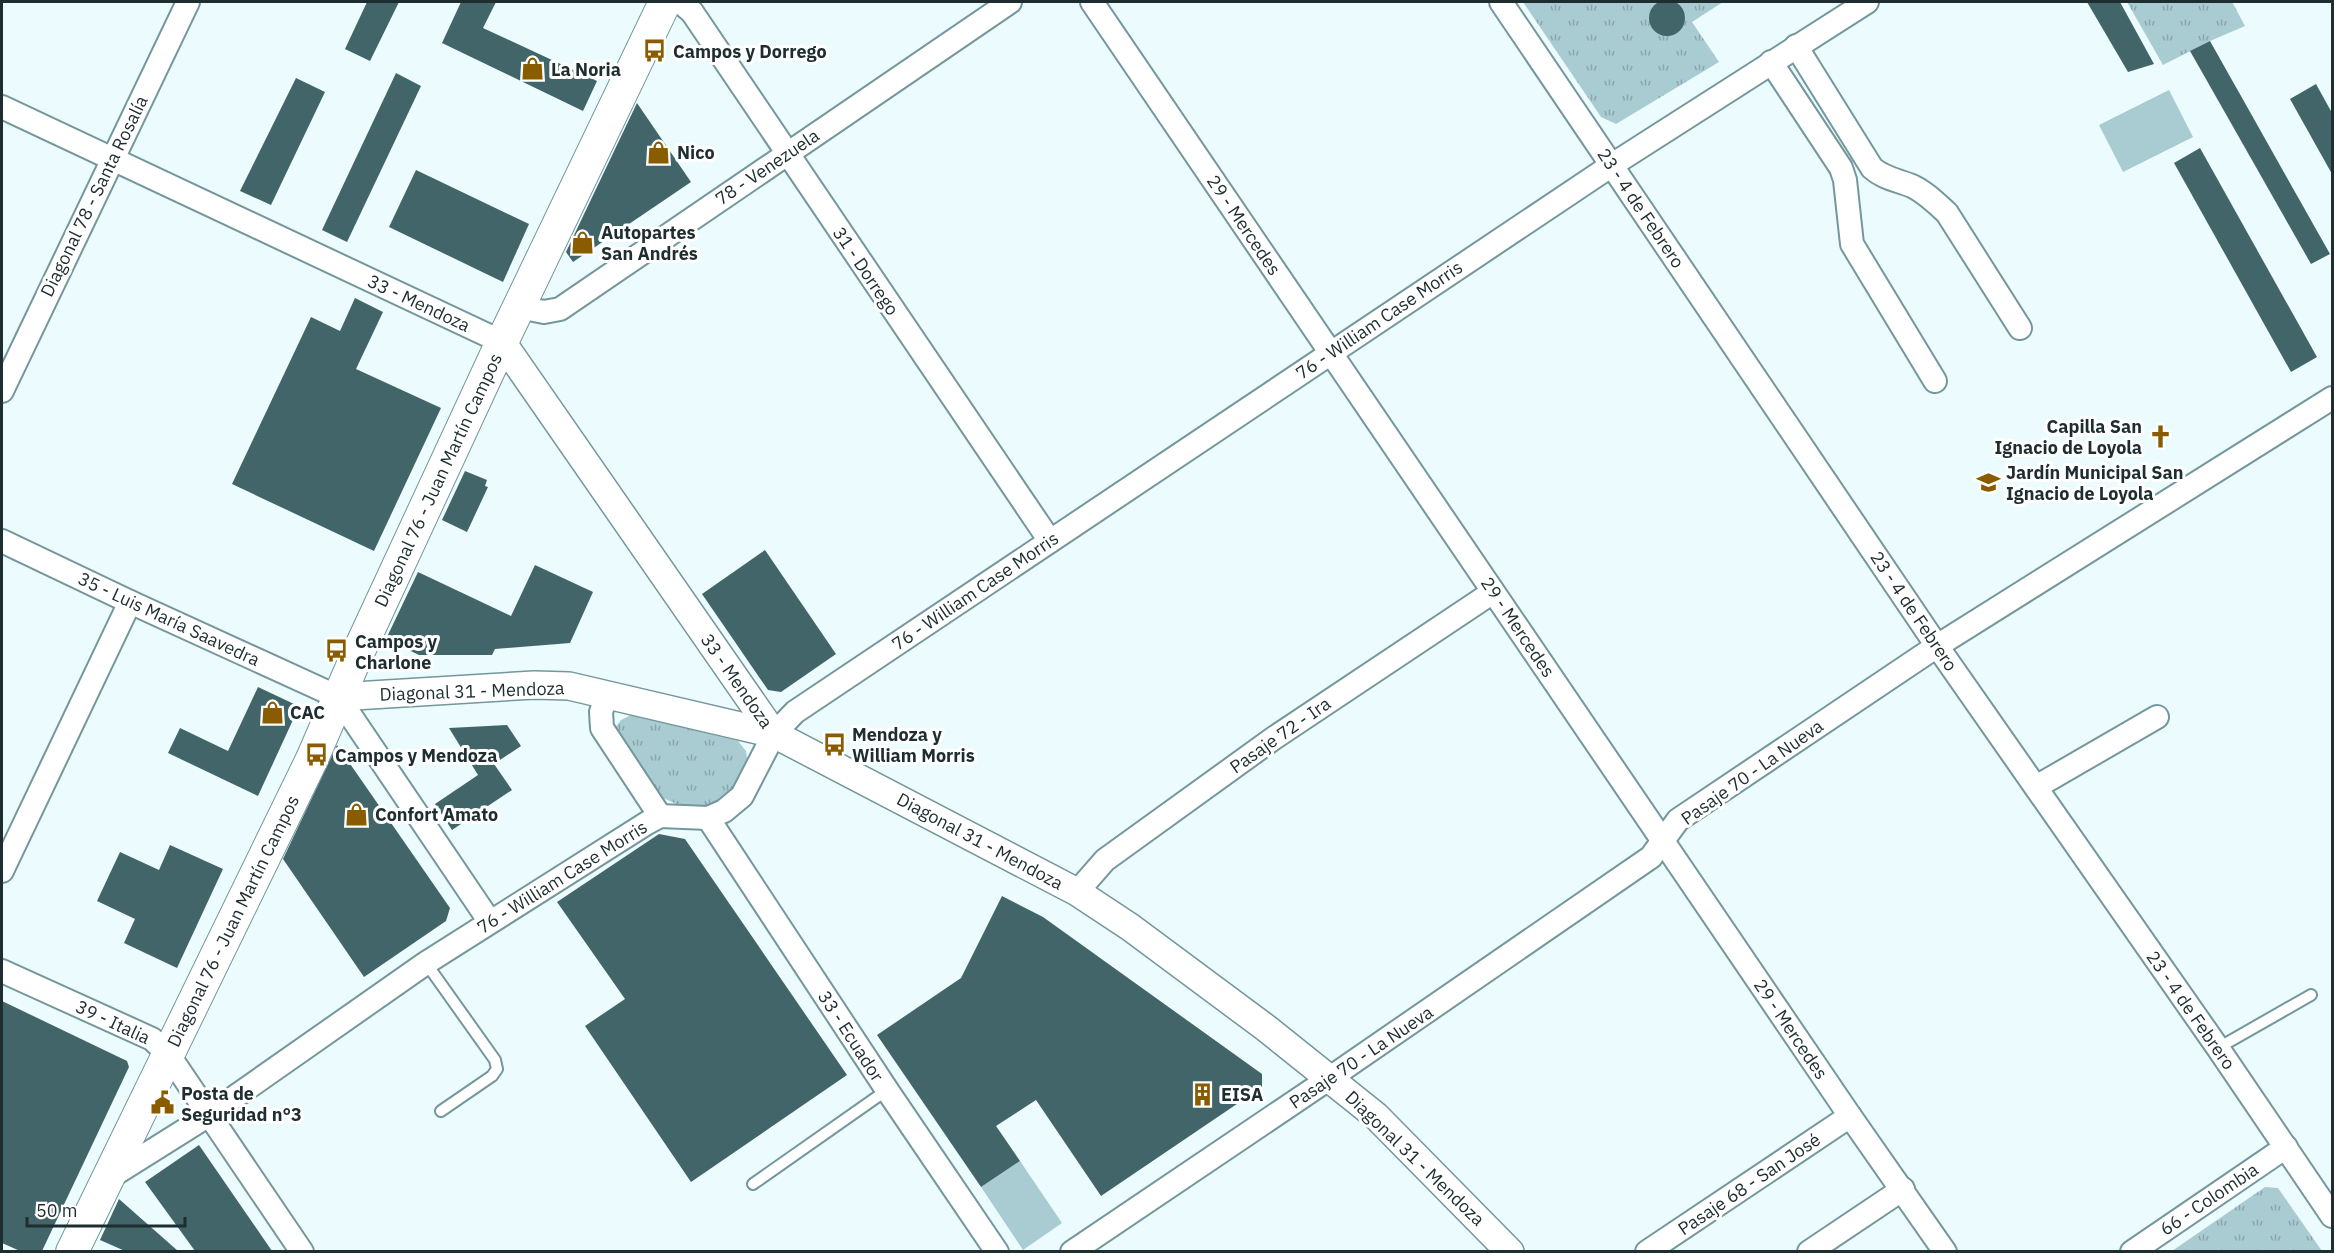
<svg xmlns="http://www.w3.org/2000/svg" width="2334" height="1253" viewBox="0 0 2334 1253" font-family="'IBM Plex Sans',sans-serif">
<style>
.grass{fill:#a9ccd2}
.park{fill:url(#park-tufts)}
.building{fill:#42656a}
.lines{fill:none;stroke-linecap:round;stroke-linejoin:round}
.service-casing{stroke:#73979c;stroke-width:14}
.minor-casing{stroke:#73979c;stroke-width:26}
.tertiary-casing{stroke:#73979c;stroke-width:30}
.secondary-casing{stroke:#73979c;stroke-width:34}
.service{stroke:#fff;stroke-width:10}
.minor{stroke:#fff;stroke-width:22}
.tertiary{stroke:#fff;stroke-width:27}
.secondary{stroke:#fff;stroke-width:32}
.labels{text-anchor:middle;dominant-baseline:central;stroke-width:6;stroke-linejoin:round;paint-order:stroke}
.poi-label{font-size:18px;font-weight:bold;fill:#1e2d2f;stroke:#fff;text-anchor:start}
.street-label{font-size:18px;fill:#1e2d2f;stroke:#fff}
</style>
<defs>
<pattern id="park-tufts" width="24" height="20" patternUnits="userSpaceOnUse" patternTransform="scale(1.5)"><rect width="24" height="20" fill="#a9ccd2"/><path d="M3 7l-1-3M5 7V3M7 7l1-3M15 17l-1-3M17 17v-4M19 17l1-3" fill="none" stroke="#89a6ab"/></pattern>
</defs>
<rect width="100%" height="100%" fill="#ecfbfd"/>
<!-- grass -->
<g class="grass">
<polygon points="2169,90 2193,137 2123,172 2099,125"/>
<polygon points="1020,1161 1062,1223 1023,1250 981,1187"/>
</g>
<!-- park -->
<g class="park">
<polygon points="1523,2 1723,2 1692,22 1719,62 1616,124 1601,117"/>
<polygon points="2127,2 2232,2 2245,26 2210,41 2163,65"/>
<polygon points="631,715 738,741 746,751 748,765 741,784 725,798 710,806 688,809 656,795 615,728 621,720"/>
<polygon points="2265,1187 2278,1188 2322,1251 2172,1251"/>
</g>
<!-- building -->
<g class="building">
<circle cx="1667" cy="18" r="18"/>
<polygon points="367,2 399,2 370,61 345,49"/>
<polygon points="461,2 496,2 483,28 597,81 583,111 442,43"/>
<polygon points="2087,2 2120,2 2154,64 2128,72"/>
<polygon points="2210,41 2330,254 2311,264 2190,51"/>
<polygon points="396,73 421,86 347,242 322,230"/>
<polygon points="296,78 325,92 271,205 240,191"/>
<polygon points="2316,84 2332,113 2332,174 2290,99"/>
<polygon points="637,103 691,182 573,262 566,252"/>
<polygon points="2200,148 2317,357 2291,372 2174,163"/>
<polygon points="416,170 529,224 503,282 389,227"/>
<polygon points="355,298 383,312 356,369 441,408 374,551 232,484 311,317 340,331"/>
<polygon points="465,471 487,480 485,486 488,487 467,532 442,520"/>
<polygon points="765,550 836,654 781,692 768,690 702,594"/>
<polygon points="535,565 593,592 570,643 495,649 492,655 419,655 386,639 418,572 511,616"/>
<polygon points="258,687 294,704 298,709 258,796 168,753 180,728 228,751"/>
<polygon points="507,725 521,746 494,764 512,790 452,830 435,804 478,775 449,728"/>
<polygon points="337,745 450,908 446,921 364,977 283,859"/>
<polygon points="659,834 685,839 847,1075 691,1182 585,1026 625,999 557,902"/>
<polygon points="170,845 223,869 177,968 124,943 135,919 97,901 120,852 159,870"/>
<polygon points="1002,896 1043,917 1262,1074 1262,1087 1101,1196 1036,1100 996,1126 1020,1161 981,1187 877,1035 961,978"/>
<polygon points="2,1001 127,1061 129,1067 42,1251 20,1251 2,1243"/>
<polygon points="199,1145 272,1251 195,1251 145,1182"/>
<polygon points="119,1199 178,1251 125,1251 100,1240"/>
</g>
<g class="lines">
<defs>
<g id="service">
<polyline points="426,963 495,1060 497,1069 492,1076 441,1111"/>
<polyline points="2218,1048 2311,995"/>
<polyline points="753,1184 887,1090"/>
</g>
<g id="minor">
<polyline points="680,2 692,12 1050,541"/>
<polyline points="1092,2 1850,1116 1945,1252"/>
<polyline points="1501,2 1937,646 2218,1048 2332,1216"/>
<path d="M1796 46 1872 168C1883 178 1897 180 1912 186 1925 192 1936 203 1947 213L2020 328"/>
<polyline points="1771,62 1841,168 1845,180 1852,244 1935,381"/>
<polyline points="2,107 502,342"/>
<polyline points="519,307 544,312 560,309 1010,2"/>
<polyline points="2,391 188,2"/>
<polyline points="2,541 130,602 338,697 490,922"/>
<polyline points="607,694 601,712 602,728 660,816"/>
<polyline points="2036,787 2157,717"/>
<polyline points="708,818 887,1090 997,1252"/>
<polyline points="2,871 130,602"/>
<polyline points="1077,892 1105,860 1274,738 1493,592"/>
<polyline points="2,971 152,1039 168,1054 302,1252"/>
<polyline points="107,1179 209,1115 426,963 647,823 660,816 708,818 724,811 742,796 774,734 795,712 1612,165 1867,2"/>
<polyline points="1072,1252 1330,1078 1651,857 1678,820 1937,646 2332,398"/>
<polyline points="1647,1252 1850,1116"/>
<polyline points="1809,1252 1903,1189"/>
<polyline points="2132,1252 2286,1147"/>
</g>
<g id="tertiary">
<polyline points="502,342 774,734"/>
<polyline points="338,697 534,685 569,686 774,734 1077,892 1130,927 1266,1028 1376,1116 1510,1252"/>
</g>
<polyline id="secondary" points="72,1252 312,759 357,655 502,342 665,2"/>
</defs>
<!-- service casing -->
<use href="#service" class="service-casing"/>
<!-- minor casing -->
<use href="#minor" class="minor-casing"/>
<!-- tertiary casing -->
<use href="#tertiary" class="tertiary-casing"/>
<!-- secondary casing -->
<use href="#secondary" class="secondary-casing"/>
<!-- service -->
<use href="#service" class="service"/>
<!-- minor -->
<use href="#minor" class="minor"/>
<!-- tertiary -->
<use href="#tertiary" class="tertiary"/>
<!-- secondary -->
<use href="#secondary" class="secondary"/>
</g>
<!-- icons -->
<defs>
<symbol id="bus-bare" viewBox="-9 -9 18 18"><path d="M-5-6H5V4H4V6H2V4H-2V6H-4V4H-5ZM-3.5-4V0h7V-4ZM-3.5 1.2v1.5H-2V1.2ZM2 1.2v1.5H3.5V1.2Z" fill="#895c00" stroke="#fff" stroke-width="2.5" paint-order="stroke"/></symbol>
<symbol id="shop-bare" viewBox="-9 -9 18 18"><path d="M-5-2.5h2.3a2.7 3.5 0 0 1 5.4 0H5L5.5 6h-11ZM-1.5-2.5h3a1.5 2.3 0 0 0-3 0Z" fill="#895c00" stroke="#fff" stroke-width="2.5" paint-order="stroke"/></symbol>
<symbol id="church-bare" viewBox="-9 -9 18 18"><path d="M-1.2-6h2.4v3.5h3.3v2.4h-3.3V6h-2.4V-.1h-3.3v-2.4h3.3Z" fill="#895c00" stroke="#fff" stroke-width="2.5" paint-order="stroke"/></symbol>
<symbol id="school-bare" viewBox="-9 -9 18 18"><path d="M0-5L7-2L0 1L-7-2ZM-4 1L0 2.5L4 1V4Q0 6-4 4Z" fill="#895c00" stroke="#fff" stroke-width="2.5" paint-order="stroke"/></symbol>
<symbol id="building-bare" viewBox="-9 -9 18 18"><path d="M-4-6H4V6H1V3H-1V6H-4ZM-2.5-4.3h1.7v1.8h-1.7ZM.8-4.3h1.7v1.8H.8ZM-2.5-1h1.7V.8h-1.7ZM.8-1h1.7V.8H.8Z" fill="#895c00" stroke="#fff" stroke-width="2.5" paint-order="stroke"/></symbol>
<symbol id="civic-bare" viewBox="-9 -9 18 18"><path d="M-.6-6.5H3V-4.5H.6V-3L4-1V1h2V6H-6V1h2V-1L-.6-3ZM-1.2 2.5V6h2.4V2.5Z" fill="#895c00" stroke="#fff" stroke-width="2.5" paint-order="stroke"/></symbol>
</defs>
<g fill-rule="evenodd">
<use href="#bus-bare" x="638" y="34" width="33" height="33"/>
<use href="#shop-bare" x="516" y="52" width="33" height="33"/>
<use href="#shop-bare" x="642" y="136" width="33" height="33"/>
<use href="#shop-bare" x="566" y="226" width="33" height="33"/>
<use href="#church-bare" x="2144" y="420" width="33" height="33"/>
<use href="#school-bare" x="1972" y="466" width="33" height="33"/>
<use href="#bus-bare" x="320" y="634" width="33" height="33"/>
<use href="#shop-bare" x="256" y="696" width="33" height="33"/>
<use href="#bus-bare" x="818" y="728" width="33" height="33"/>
<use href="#bus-bare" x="300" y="738" width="33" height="33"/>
<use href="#shop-bare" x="340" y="798" width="33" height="33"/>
<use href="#building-bare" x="1186" y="1078" width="33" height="33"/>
<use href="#civic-bare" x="146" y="1086" width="33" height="33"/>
</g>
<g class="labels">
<!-- poi labels -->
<g class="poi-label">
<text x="673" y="51">Campos y Dorrego</text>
<text x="551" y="69">La Noria</text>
<text x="677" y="152">Nico</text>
<text x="601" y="232">Autopartes<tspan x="601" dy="21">San Andrés</tspan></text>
<text x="2142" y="426" text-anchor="end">Capilla San<tspan x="2142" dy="21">Ignacio de Loyola</tspan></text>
<text x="2006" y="472">Jardín Municipal San<tspan x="2006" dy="21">Ignacio de Loyola</tspan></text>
<text x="355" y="641">Campos y<tspan x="355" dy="21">Charlone</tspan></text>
<text x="290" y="712">CAC</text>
<text x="852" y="734">Mendoza y<tspan x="852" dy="21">William Morris</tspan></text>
<text x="335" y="755">Campos y Mendoza</text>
<text x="375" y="814">Confort Amato</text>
<text x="181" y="1093">Posta de<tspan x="181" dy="21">Seguridad n°3</tspan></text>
<text x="1221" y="1094">EISA</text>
</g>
<!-- street labels -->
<g class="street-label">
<text transform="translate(767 167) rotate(-34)">78 - Venezuela</text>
<text transform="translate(94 196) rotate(-64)">Diagonal 78 - Santa Rosalía</text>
<text transform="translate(1641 208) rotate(56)">23 - 4 de Febrero</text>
<text transform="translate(1244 225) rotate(56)">29 - Mercedes</text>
<text transform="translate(866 271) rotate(56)">31 - Dorrego</text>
<text transform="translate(419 303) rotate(25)">33 - Mendoza</text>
<text transform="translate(1379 320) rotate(-34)">76 - William Case Morris</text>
<text transform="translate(438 480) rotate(-65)">Diagonal 76 - Juan Martín Campos</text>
<text transform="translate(975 591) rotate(-34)">76 - William Case Morris</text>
<text transform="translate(1914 611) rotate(56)">23 - 4 de Febrero</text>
<text transform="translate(169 619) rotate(25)">35 - Luis María Saavedra</text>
<text transform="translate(1518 627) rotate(56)">29 - Mercedes</text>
<text transform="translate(737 681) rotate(55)">33 - Mendoza</text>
<text transform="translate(472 691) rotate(-2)">Diagonal 31 - Mendoza</text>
<text transform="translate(1280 735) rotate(-35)">Pasaje 72 - Ira</text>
<text transform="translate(1752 772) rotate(-35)">Pasaje 70 - La Nueva</text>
<text transform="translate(980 841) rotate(28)">Diagonal 31 - Mendoza</text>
<text transform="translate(562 877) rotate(-32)">76 - William Case Morris</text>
<text transform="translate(233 921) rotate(-64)">Diagonal 76 - Juan Martín Campos</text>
<text transform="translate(2191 1010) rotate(55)">23 - 4 de Febrero</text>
<text transform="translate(113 1022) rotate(25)">39 - Italia</text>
<text transform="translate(1791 1029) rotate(56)">29 - Mercedes</text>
<text transform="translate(851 1036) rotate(57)">33 - Ecuador</text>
<text transform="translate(1361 1057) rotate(-34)">Pasaje 70 - La Nueva</text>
<text transform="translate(1415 1158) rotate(44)">Diagonal 31 - Mendoza</text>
<text transform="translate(1749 1184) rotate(-34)">Pasaje 68 - San José</text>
<text transform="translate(2209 1199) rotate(-34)">66 - Colombia</text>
</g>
</g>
<!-- border -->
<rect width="2334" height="1253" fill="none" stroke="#1e2d2f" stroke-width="6"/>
<!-- scale -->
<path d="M27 1217v9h158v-9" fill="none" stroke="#1e2d2f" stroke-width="3"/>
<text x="36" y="1217" font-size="18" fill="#1e2d2f" stroke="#ffffff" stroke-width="4.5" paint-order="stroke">50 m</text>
</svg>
